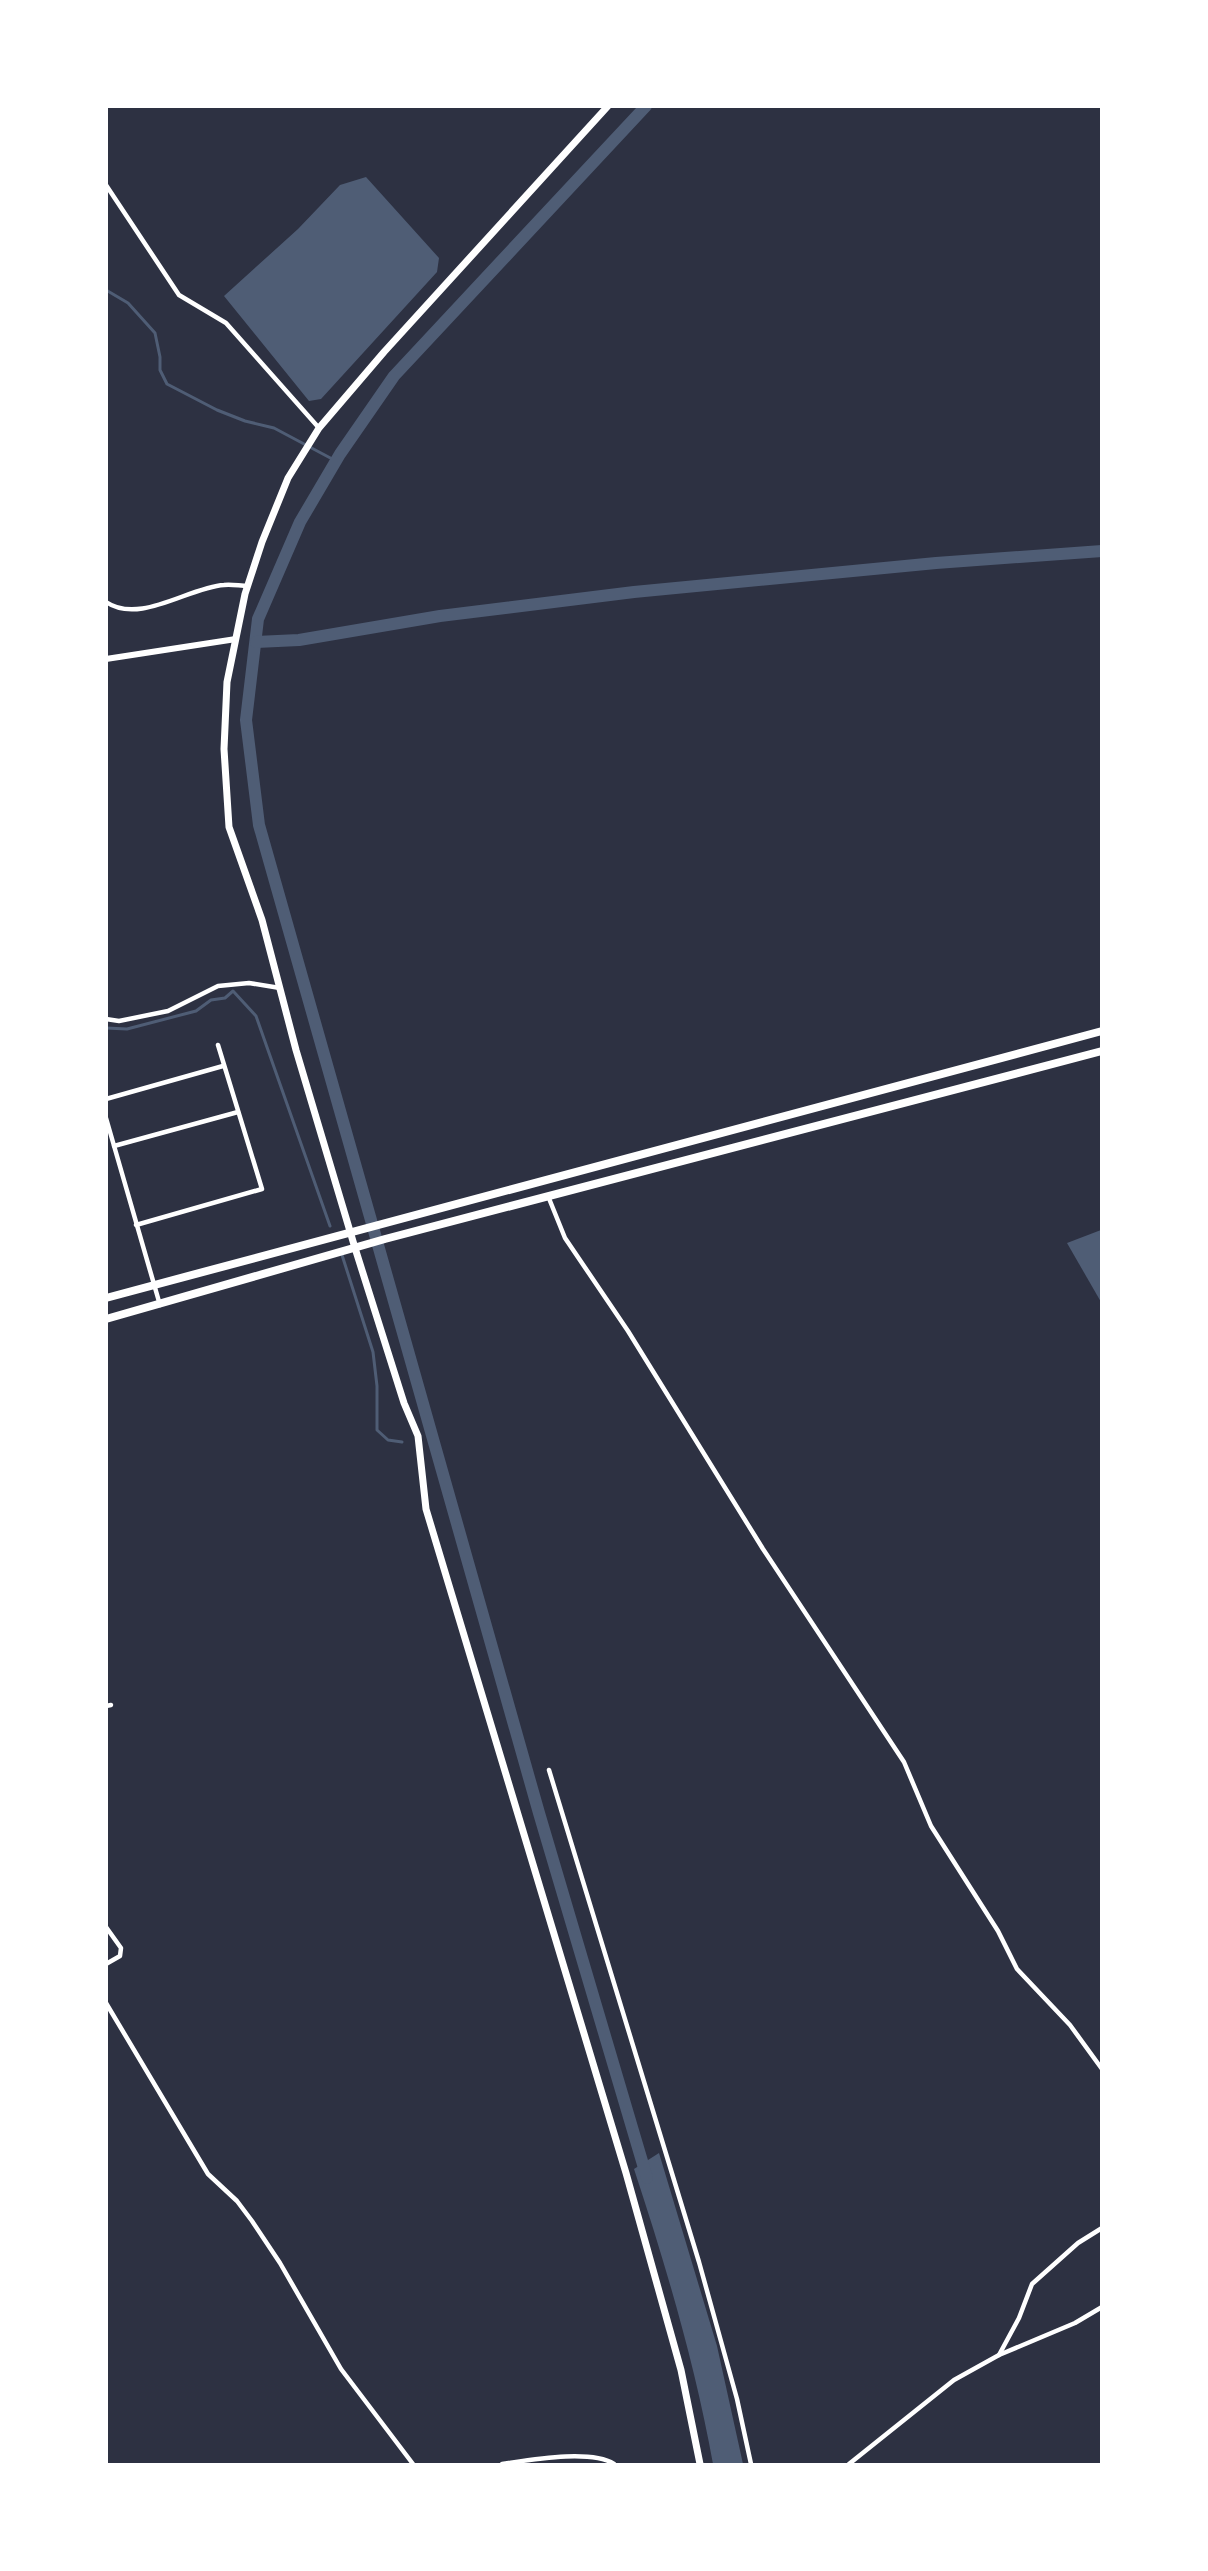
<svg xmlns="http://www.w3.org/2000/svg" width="1208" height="2571" viewBox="0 0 1208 2571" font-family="'DejaVu Sans',sans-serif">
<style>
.water{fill:#4f5d75}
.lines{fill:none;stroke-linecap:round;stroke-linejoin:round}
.stream{stroke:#4f5d75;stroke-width:3}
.canal{stroke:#4f5d75;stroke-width:12}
.minor{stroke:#fff;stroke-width:4.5}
.tertiary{stroke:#fff;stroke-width:6}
.secondary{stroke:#fff;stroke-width:7}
.primary{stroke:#fff;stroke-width:8}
</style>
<rect width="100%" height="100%" fill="#2d3142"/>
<!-- water -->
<g class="water">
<polygon points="366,177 439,258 437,272 321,399 309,401 224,296 298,229 340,185"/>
<polygon points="1101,1230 1101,1302 1067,1243"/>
<path d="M659 2153 717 2346 743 2464H713C695 2364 666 2266 634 2169Z"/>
</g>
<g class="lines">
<!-- stream -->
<g class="stream">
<polyline points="106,290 128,303 155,333 160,357 160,370 167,384 217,410 245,421 274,428 336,461"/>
<polyline points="106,1028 127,1029 196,1011 211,1000 225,998 233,991 256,1016 330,1226"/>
<polyline points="342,1255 373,1352 377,1386 377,1430 388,1440 402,1442"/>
</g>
<!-- canal -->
<g class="canal">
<polyline points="646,106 394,376 340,454 300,522 258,619 246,720 259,825 539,1813 647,2178"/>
<polyline points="256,642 299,640 440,616 634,592 936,563 1102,551"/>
</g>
<!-- minor -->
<g class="minor">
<polyline points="106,185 179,295 226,323 319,428"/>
<path d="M106 602C140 625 189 587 224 585 232 584 240 586 248 586"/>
<polyline points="106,1019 119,1021 168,1011 218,986 249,983 280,988"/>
<polyline points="106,1099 223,1066"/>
<polyline points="106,1118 160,1305"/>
<polyline points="114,1146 238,1112"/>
<polyline points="548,1196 565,1238 628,1331 763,1549 904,1762 931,1826 998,1931 1017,1969 1070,2025 1102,2069"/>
<polyline points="136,1225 262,1189 218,1045"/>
<polyline points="106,1706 111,1705"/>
<polyline points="549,1770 699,2262 737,2399 751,2464"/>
<polyline points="106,1927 121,1948 120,1956 106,1964"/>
<polyline points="106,2003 208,2174 237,2201 252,2221 280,2263 341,2369 413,2464"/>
<polyline points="999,2355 1019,2318 1032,2284 1078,2243 1102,2228"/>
<path d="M502 2464C530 2460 590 2449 614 2464"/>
<polyline points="849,2464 954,2380 999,2355 1075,2323 1102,2307"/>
</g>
<!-- tertiary -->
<polyline class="tertiary" points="106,659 236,639"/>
<!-- secondary -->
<polyline class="secondary" points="608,106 384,352 319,428 288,478 262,542 245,594 227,682 224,749 229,827 262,920 296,1050 355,1248 404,1403 418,1436 426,1509 626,2173 681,2370 700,2464"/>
<!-- primary -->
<g class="primary">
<polyline points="106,1298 1102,1031"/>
<polyline points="106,1319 385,1239 1102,1051"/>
</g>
</g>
<!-- border -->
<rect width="1208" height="2571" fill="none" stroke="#ffffff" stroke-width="216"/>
</svg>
